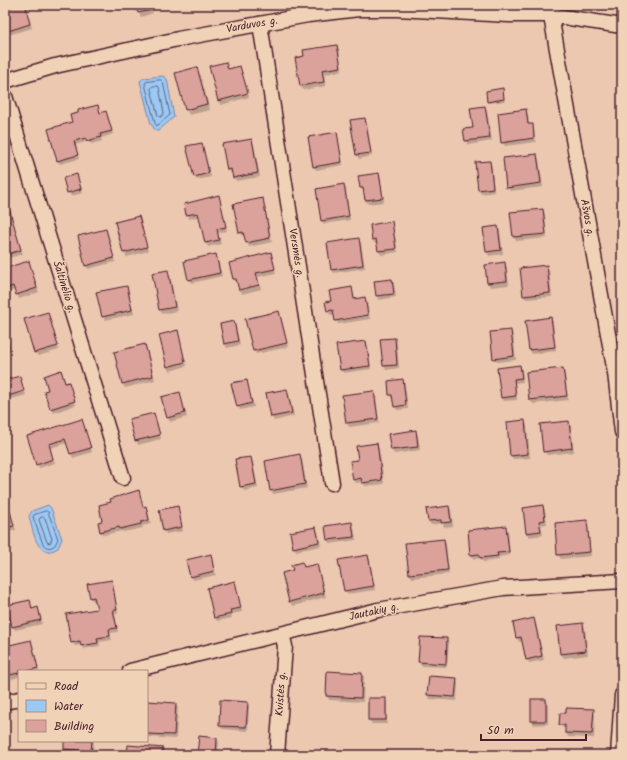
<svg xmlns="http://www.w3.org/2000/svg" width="627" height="760" viewBox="0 0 627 760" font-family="Kalam,sans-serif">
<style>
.water{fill:#9ac9f5;stroke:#7a85a4}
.shadow{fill:#0003}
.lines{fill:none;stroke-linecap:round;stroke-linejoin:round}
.shore{stroke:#6a637c;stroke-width:1}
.building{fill:#dba19b;stroke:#4a1f2b}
.minor-casing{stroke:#4a1f2b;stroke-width:17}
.minor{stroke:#f0d2b6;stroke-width:14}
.labels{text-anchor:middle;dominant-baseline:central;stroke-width:3;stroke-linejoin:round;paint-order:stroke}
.street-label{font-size:11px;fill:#4a1f2b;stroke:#f0d2b6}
</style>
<rect width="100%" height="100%" fill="#ecc8b1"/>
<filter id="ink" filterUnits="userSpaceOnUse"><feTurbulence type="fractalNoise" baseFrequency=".025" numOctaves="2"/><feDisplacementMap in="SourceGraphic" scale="8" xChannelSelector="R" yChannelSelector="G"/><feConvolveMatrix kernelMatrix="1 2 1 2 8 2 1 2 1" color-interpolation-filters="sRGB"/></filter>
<g filter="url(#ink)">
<!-- water -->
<g class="water">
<polygon points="163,76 167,79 174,117 158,131 156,131 151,124 140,81 144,78"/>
<path d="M48 505 51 508 62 539 58 548C37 561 33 531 29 516L32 511Z"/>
</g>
<!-- shadow -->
<g class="shadow">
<polygon points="7,5 29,5 31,11 27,12 32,28 5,36 5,8 8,7"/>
<polygon points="81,5 96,5 83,9"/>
<polygon points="136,5 151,5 153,13 141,17"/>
<polygon points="337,46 339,50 342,71 324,74 326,86 303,90 301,86 305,57"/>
<polygon points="210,67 228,70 240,67 249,97 221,105"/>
<polygon points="197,68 200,74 210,110 189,115 186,109"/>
<polygon points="503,91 505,101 489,103 488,101"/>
<polygon points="98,106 101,114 106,112 108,116 113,134 101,138 102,141 91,144 89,141 75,145 79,159 60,164 58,161"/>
<polygon points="485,107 487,111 492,141 468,145 466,141 464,130 474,129"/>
<polygon points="525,110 528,114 529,125 532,125 534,129 536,142 505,146 502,142"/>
<polygon points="365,119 367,123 372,156 359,159 357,155"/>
<polygon points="336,133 338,137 343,165 316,170 314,166"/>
<polygon points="252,140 254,144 260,177 236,181 233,173 230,173 228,169"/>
<polygon points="201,144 203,148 211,177 197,180 195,176"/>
<polygon points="537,155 539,159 543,187 510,191 507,187"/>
<polygon points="489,162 492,166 494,192 481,194 479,190"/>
<polygon points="379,174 381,178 384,202 368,204 366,200 364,192 361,188"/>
<polygon points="77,175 83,193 71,196 68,192"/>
<polygon points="343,185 346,189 350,220 324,224 322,220"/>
<polygon points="218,197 220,200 227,231 218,233 221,244 208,247 206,243 200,216 189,219 185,204"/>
<polygon points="262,199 264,203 272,242 249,247 245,235 242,236 240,232"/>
<polygon points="543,210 545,214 547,238 516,241 514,237 511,213"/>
<polygon points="9,212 23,254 5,259 5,213"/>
<polygon points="138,217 140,221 148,251 127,257 124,253 116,223"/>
<polygon points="391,222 393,226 398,252 381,255 379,251 378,243 375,244 373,240"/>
<polygon points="498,227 500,231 503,254 489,256 487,252"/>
<polygon points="105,230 108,234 115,262 88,269 86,265"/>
<polygon points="358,239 361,243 365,268 334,273 332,269"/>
<polygon points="270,254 276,273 258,277 261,289 242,294 238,282 236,283 234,279"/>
<polygon points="216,255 218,259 222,276 192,283 189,280"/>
<polygon points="28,262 39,292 19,299 15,290 5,293 5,269"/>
<polygon points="504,263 507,267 509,285 490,287 488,283"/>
<polygon points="546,266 549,270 552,297 526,299 524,296"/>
<polygon points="168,271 170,275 177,311 162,314 160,310 153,274"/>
<polygon points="392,280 394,284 396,297 379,300 377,296"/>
<polygon points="127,287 129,291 134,314 105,320 103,316"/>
<polygon points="352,288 355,300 365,298 367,302 370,319 338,324 334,314 330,315 328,311 326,303 332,302"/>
<polygon points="278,312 281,316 288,347 256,354 254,351"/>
<polygon points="49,317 59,350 38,356 35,352"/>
<polygon points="551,319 553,322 556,351 532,354 530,350 526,321"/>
<polygon points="234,322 236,326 240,345 227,348 225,344 222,325"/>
<polygon points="5,331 11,350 5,352"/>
<polygon points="177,331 179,335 187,366 170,371 168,367"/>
<polygon points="511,331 513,335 516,360 497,362 494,358"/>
<polygon points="394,339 397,342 399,368 386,370 384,366"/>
<polygon points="366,342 368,346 371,369 343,373 341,369"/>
<polygon points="145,345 147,349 155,380 125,388 123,384 115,353"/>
<polygon points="520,366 522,370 523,382 515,383 517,400 504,401 502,397"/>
<polygon points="563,369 565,373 568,400 533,404 530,400 527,373"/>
<polygon points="61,371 66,384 70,387 76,405 53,413 45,392 50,391"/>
<polygon points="19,377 26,395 5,401 5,381"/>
<polygon points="403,380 405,384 408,409 397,410 395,406 394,399 392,399 390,395"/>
<polygon points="246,381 248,385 254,407 240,410 238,406"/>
<polygon points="286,390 289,394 294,416 274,421 272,417"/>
<polygon points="373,392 376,396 379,423 349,427 347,423 343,396"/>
<polygon points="179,393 187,417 170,422 168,418"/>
<polygon points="154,414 156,418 161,439 138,445 130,420"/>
<polygon points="82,420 92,452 73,458 67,443 50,448 55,463 39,468 28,436"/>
<polygon points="524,421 527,425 530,458 513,459 511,455"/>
<polygon points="568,422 571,426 574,452 547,455 544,451"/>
<polygon points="415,432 418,435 420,450 394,454 392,450 390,435"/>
<polygon points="376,444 379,448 384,484 365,486 363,482 356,483 354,479 359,460"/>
<polygon points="300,456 302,459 307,488 273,494 271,490"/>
<polygon points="251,458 253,462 258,488 244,491 241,487 237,460"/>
<polygon points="138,491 143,508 145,507 148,511 151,524 142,526 143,528 123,532 122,531 103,535 101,531 112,503"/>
<polygon points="7,504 16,530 5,533 5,505"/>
<polygon points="542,506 545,510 547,524 541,525 543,535 529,537 527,533 524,509"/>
<polygon points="449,507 451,510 453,526 444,527 443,523 431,525 429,521 427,509"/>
<polygon points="177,508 179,511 183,531 166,534 164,530"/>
<polygon points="586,521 588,525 591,556 561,559 558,555"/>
<polygon points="352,524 354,527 356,540 330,544 328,540 326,527"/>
<polygon points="315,528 318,532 321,546 296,551 294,547"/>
<polygon points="505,528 508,531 510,555 499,557 499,560 483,562 481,558 474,559 471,555 469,531"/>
<polygon points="444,540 446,544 449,574 412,578 410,574"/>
<polygon points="210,556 212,559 216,575 193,580 191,576"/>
<polygon points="368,556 370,560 375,590 347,594 345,591"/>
<polygon points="302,563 304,568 316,565 318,569 326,597 293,606 290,602 283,574 294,571"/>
<polygon points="111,581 113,585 118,614 115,614 118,632 110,633 112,640 99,642 100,646 84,649 81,645 75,646 72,642 98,610 96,600 93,601 90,597"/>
<polygon points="234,582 236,586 242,612 231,614 232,618 217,621 215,617"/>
<polygon points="29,601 33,609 37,608 39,612 42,624 15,630 13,627"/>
<polygon points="533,619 536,623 544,660 529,663 527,659 522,641 519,642 517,638"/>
<polygon points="583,624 585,628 588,655 564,658 561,654 558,627"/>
<polygon points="447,639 449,643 447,667 421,666 419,662"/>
<polygon points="31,641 33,645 39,671 19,671 19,677 12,679 10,675 5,655 5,647"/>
<polygon points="362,674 364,677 363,702 329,700 327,696"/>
<polygon points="456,679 458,683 457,701 430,699 428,695"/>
<polygon points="385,699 387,703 387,724 372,724 369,720"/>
<polygon points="546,700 548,703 548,724 534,725 532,721"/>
<polygon points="147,702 176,704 178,708 176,739 147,737"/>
<polygon points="247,703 249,707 248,731 222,729 220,725"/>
<polygon points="593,710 595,714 594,738 568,737 566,733 566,728 563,728 560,724"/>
<polygon points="217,739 219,742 218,755 198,755"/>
<polygon points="65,741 94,741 93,754 67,753 65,749"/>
<polygon points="163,749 165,755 128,755"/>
</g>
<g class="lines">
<!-- shore -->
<g class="shore">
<polygon points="161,80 163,82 170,115 157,126 155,123 145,84 146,82"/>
<polygon points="153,86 158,86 159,87 164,113 161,117 158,116 151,89"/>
<path d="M46 511 48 512 58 539 55 545C51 548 47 549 43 544L33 517 34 515Z"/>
<polygon points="43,517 45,518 52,539 50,543 47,542 39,520 40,518"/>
</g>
</g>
<!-- building -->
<g class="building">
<polygon points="6,5 29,5 30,7 26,8 30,24 5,32 5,7 7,6"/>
<polygon points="135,5 151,5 152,10 138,13"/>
<polygon points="337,45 341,67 322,70 324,82 300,86 295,58 304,56 303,50"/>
<polygon points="226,62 228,69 240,66 248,93 218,101 209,66"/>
<polygon points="197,67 207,104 185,110 175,73"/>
<polygon points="503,88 504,99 487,102 486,91"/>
<polygon points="98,105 100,113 106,111 112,131 100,134 101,137 87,141 86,138 74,141 78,155 57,161 48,129 72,122 70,115 78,113 78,110"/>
<polygon points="485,106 490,138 465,141 463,129 473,128 470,108"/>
<polygon points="526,109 528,124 533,124 534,138 501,143 498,113"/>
<polygon points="365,118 371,153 356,155 350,120"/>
<polygon points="337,132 342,162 313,167 308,137"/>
<polygon points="252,139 258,173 233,178 231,169 227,170 222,144"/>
<polygon points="202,143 209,173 194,177 186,146"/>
<polygon points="537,154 541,183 506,188 503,158"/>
<polygon points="490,161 493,188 478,190 475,162"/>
<polygon points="379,173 383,198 365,200 363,188 360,188 358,176"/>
<polygon points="77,174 81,189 67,193 63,178"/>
<polygon points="344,184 349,216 321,221 316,189"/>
<polygon points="219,195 226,227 217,229 219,240 205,243 198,213 186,215 184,204"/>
<polygon points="263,198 270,238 246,243 243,232 239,233 233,204"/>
<polygon points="620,207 622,207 622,227 621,227"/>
<polygon points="543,209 546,234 513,237 510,212"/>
<polygon points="10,211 21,250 5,255 5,212"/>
<polygon points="139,216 147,247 123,253 115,222"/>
<polygon points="392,221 396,249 378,251 376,239 372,240 370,225"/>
<polygon points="498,226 501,250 486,252 483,228"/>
<polygon points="106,229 114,258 85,266 78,236"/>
<polygon points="359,238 363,265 331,270 327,243"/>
<polygon points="271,252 275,269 256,273 259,285 239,290 236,279 233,279 229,263"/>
<polygon points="216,254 220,273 188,280 184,261"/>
<polygon points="29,261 37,288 16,295 13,286 5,289 5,268"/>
<polygon points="505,262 507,281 487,283 485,265"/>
<polygon points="547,265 550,293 523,296 520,268"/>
<polygon points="168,270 175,307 159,310 152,273"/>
<polygon points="392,279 394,294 376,296 374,281"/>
<polygon points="127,286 132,310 102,317 96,292"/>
<polygon points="352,287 354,299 365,297 368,315 335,321 333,310 327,311 325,302 331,301 329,291"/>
<polygon points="279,311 287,343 253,351 245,319"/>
<polygon points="48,312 58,346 34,353 24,319"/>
<polygon points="551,317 555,347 529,350 525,321"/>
<polygon points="234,321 238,341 224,344 220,324"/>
<polygon points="178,330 185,362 167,367 159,335"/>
<polygon points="511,330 514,356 493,359 490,332"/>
<polygon points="5,331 9,346 5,347"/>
<polygon points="395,338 397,365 383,366 380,339"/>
<polygon points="366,341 370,366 340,370 336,345"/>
<polygon points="145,344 153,376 122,384 114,352"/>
<polygon points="520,365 522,378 514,379 516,396 501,398 497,368"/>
<polygon points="563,368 567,396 529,400 526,372"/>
<polygon points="61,370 65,383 69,382 75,401 50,409 44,391 48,390 44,376"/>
<polygon points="20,376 24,391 5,397 5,380"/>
<polygon points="403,379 406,405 394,407 392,395 389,395 388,381"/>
<polygon points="247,380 252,403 237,407 231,383"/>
<polygon points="287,389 292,413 271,417 266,393"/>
<polygon points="374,391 378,419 346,423 342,395"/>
<polygon points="180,392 185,413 167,418 161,397"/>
<polygon points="154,413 160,435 135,441 129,419"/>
<polygon points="82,419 91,448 70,454 65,439 49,444 53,459 36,465 27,436"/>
<polygon points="525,420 528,454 510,456 507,422"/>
<polygon points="569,421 572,448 543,452 540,424"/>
<polygon points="416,430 418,447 391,450 388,434"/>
<polygon points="377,443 382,480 362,483 361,478 353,480 350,461 358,460 356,446"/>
<polygon points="300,454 305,484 270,491 265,461"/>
<polygon points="251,457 256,484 240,487 235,459"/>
<polygon points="139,490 143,507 146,506 149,520 141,522 141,524 120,529 119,527 100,532 98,522 102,521 99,505 111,502 110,499"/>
<polygon points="5,503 8,503 14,526 5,528"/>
<polygon points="543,505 545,520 539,521 541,531 526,533 523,508"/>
<polygon points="178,506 182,527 163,531 159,510"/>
<polygon points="449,506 451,522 441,523 441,520 428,521 426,509"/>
<polygon points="587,520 590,552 557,555 555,523"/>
<polygon points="352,522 354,537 327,540 325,526"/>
<polygon points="506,526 509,552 497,553 498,556 480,558 479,554 470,555 468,530"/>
<polygon points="316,527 319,542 293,548 290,532"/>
<polygon points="444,539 448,570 409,574 405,543"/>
<polygon points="211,554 214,571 190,577 186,560"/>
<polygon points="368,555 374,586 344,591 338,560"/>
<polygon points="302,562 304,567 317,564 324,593 289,602 282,573 293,570 291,565"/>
<polygon points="112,580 117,610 113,610 117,628 109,629 110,636 97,638 98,643 81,646 80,641 71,643 66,614 97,609 94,597 90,598 87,584"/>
<polygon points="235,581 241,608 230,610 231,614 214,618 207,588"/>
<polygon points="30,600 32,609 38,607 41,620 12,627 7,605"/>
<polygon points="534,618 542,656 526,660 521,637 516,638 513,623"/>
<polygon points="583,623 586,651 560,654 557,626"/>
<polygon points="420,637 447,638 446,664 418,662"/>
<polygon points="31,640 38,668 27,671 19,671 19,673 9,675 5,659 5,646"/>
<polygon points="327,671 362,673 361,698 326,696"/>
<polygon points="429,676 457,678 455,697 427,695"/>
<rect x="368" y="698" width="18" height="22"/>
<rect x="531" y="699" width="15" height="22"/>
<polygon points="220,700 248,702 246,727 219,726"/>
<polygon points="147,701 176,703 174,735 147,734"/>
<polygon points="566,708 594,709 592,734 565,733 565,725 559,725 560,713 566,713"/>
<polygon points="199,736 217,738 216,755 197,755"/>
<polygon points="64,741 92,741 91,751 64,749"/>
<polygon points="128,745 163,748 162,755 127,755"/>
</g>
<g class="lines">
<defs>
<g id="minor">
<polyline points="549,5 615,373 622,432"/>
<polyline points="260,24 332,483"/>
<polyline points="5,81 55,66 178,39 308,15 359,9 397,9 509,15 550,15 622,26"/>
<polyline points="5,96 123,478"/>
<polyline points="130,671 378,610 503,588 622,581"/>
<polyline points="5,702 19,699"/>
<polyline points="277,755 285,646 282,634"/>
<polyline points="618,755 622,695"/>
</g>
</defs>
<!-- minor casing -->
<use href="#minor" class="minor-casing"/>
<!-- minor -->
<use href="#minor" class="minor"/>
</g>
</g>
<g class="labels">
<!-- street labels -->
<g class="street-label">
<text transform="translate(252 25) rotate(-10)">Varduvos g.</text>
<text transform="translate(587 218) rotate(80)">Ašvos g.</text>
<text transform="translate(296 253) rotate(81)">Versmės g.</text>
<text transform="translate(64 287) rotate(73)">Šaltinėlio g.</text>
<text transform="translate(374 612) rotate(-12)">Jautakių g.</text>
<text transform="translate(281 694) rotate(-86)">Kvistės g.</text>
</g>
</g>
<!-- margin -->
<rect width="627" height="760" fill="none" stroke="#f0d2b6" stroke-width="20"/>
<rect x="10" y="10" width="607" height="740" fill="none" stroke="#4a1f2b" stroke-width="1.5" filter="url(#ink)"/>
<!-- legend -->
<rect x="18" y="670" width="130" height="72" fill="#f0d2b6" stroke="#ae8a7e"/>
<rect x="26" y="683" width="20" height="6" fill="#f0d2b6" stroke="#ae8a7e"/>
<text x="54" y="690" font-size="12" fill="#4a1f2b">Road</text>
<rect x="26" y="700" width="20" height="12" fill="#9ac9f5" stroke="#ae8a7e"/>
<text x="54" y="710" font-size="12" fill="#4a1f2b">Water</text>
<rect x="26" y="720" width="20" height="12" fill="#dba19b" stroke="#ae8a7e"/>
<text x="54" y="730" font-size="12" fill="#4a1f2b">Building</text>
<!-- scale -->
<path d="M481 734v6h105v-6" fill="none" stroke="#4a1f2b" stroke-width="2"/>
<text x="487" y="734" font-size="12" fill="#4a1f2b" stroke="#f0d2b6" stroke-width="3" paint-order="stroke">50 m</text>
</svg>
